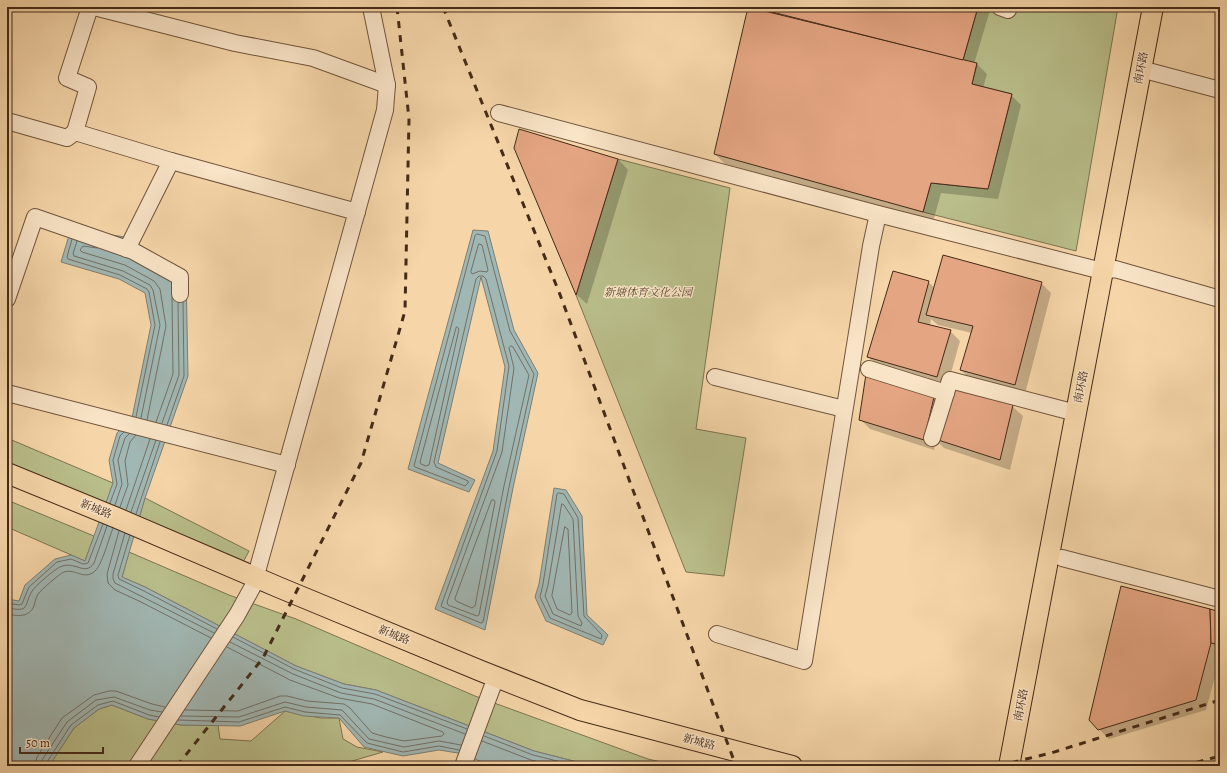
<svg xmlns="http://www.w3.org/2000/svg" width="1227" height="773" viewBox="0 0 1227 773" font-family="Alegreya,'Noto Serif SC',serif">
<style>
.green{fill:#b9be8a;stroke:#7e7451}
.water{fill:#a1b7b3;stroke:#7c7f75}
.shadow{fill:#0003}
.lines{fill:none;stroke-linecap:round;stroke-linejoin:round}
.shore{stroke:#727066;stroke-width:1}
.building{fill:#e4a582;stroke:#442a18}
.minor-casing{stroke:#70553c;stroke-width:18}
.major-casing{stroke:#442a18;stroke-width:22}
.minor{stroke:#f9e4c7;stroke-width:16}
.major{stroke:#f6d6a9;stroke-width:20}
.rail{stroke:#442a18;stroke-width:3;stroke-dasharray:7 7;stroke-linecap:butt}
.labels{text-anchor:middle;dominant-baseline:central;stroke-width:3;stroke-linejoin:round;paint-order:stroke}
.street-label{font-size:11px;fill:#442a18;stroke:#f9e4c7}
.park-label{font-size:11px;font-style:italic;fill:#5b482f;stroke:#f9e4c7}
</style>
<rect width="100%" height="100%" fill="#f6d6a9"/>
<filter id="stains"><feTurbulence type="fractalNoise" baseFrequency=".005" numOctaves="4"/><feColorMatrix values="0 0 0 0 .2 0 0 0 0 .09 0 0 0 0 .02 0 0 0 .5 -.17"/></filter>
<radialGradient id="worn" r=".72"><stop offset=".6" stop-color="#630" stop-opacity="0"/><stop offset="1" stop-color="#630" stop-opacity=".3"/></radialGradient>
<!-- green -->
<g class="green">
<polygon points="978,7 1118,7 1076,251 923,212 931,183 988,189 1012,94 972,84 977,64 963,60"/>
<polygon points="618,159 730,188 696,429 746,438 724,576 686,572 576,295"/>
<polygon points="7,438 113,483 106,504 7,463"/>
<polygon points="145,498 249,551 242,564 139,518"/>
<polygon points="7,500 94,536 85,561 7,527"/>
<polygon points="129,552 229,595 296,619 475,696 648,759 678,766 593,766 534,751 376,690 344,684 296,666 145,587 122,577"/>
<polygon points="112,705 148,719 181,725 218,725 220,739 251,741 285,711 321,718 339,718 343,739 357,747 383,752 335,766 49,766 74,728 99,709"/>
</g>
<!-- water -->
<g class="water">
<polygon points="71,229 125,237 186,271 188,376 145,498 122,577 145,587 296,666 344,684 376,690 534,751 593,766 491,766 464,754 439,750 403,756 364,747 339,718 304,716 285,711 240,726 181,725 148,719 112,705 99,709 74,728 49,766 7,766 7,599 19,601 25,585 55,559 71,555 85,561 113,483 109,460 117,433 132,418 151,325 145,293 119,279 61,262"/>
<polygon points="473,230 488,231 514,330 538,373 513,488 485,630 435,609 493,451 505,367 481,277 438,463 475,480 469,492 408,469"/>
<polygon points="554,488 566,490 582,516 587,615 608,635 603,645 546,621 535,597 539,584"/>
</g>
<!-- shadow -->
<g class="shadow">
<polygon points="770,7 991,7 974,64 977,64 987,74 983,88 1011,95 1021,105 998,199 941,193 933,222 725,164 715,154"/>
<polygon points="515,148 618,159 628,170 587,304 577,295"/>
<polygon points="928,282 935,288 1041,283 1051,293 1025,394 971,380 961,370 972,333 938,325 931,319 930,326 950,331 960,341 947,387 878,367 868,357"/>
<polygon points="867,376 934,398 945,409 1012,406 1023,416 1010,470 944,448 936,440 934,450 870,429 860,419"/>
<polygon points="1220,613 1220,658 1206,710 1109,739 1099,729"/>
</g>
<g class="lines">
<!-- shore -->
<g class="shore">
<polygon points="477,234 485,236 510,331 534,374 509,487 483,622 481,623 442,607 441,606 497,451 509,366 486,279 483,276 479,276 476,279 434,462 436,467 468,481 468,483 465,486 415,467 414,466 475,236"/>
<polyline points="72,239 67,257 68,259 120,275 147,289 149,292 155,325 136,417"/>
<polyline points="77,241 73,254 74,256 123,271 150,285 153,290 160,325 141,418"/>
<polygon points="479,244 482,245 488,270 487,272 480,271 472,274 471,272"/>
<polyline points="97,248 83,246 80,250 82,252 125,265 154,281 160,289 166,326 147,420"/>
<polygon points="457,327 459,329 429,465 426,466 421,464 420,462 456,328"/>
<polygon points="511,346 513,347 529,375 504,486 479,615 477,616 448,605 447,602 502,452 514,368 509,348"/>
<polyline points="156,422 173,374 172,297"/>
<polyline points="162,423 179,375 178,302"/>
<polyline points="167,425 184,376 183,302"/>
<polygon points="559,493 564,494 578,518 584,616 602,635 601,639 550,618 540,597 543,584 557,494"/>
<polygon points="492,500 494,500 495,502 475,606 472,608 456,601 455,599"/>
<polyline points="110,503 117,484 113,460 120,436 124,432"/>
<polygon points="562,504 564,505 573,519 578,616 582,623 581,626 553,614 545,596 548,585"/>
<polyline points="115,505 122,484 118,460 125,438 129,434"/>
<polyline points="120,507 128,485 125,461 130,442 136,435"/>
<polyline points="126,510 150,439"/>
<polyline points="131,512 156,440"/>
<polyline points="136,514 160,442"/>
<polygon points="565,527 568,529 572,613 570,615 557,609 552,596"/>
<polyline points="119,531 107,574 108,583 115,590 139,601 211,638"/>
<polyline points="125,533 113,574 113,579 115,583 214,633"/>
<polyline points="130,535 118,575 119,579 144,591 217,629"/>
<polyline points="7,603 19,605 22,604 29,587 57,562 71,559 83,564 88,563 103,524"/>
<path d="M7 608C31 612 23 607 32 591 35 586 55 569 60 567 75 560 85 577 94 563L107 526"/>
<path d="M7 614C17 616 29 618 34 606 35 602 36 597 38 594 41 590 59 574 64 572 75 568 84 581 95 571 102 565 109 538 113 528"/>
<polyline points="233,637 294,669 342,688 375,694 467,729"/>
<polyline points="230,642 293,674 341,693 374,699 465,734"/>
<polyline points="185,710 238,711 280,696 287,696 307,701 344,704 350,708 372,733 386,737 404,741 442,736 444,734 443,732 372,704 339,698 290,680 227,647"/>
<polyline points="181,716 239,717 285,702 306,707 342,710 369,739 404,747 439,741 461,745"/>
<polyline points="178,720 239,722 285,707 305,712 340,715 367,743 403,752 439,746 459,750"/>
<polyline points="484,736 533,755 577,766"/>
<polyline points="482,741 531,760 556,766"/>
<polyline points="35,766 37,757 62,718 94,695 109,691 116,691 152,704 165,707"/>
<polyline points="41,766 42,760 67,722 96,700 114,697 150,710 162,712"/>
<polyline points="46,766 47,762 71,725 98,705 113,701 149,715 159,717"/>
</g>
</g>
<!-- building -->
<g class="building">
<polygon points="748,7 977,63 972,84 1012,94 988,189 931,183 923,212 714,154"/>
<polygon points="769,7 978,7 963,60 768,11"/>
<polygon points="519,129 618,159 576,295 514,148"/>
<polygon points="943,255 1042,282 1015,385 960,370 973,326 926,315"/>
<polygon points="893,271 929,281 918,322 951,330 937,377 867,357"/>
<polygon points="866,374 934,397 924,440 859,420"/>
<polygon points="954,385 1013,405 1000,460 932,438"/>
<polygon points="1121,586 1210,609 1211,643 1196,700 1098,730 1089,720"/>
<polygon points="1210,609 1220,612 1220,645 1211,643"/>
</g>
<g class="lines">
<defs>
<g id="minor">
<polyline points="90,7 67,78 88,87 75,132 171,161"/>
<polyline points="94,7 235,43 313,58 387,85"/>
<polyline points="1000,7 1008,10 1009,7"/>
<polyline points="1152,72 1220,90"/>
<polyline points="499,113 878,214 1102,271 1115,269 1220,299"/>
<polyline points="7,121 67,138 75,132"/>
<polyline points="127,249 171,161 357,212"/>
<polyline points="7,299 35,217 133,251 180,277 180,294"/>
<polyline points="869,369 946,393"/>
<polyline points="715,377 844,409"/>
<polyline points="7,393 287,465"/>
<polyline points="932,438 950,380 1076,413"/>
<polyline points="1062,558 1220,599"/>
<polyline points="717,634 804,661 871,246 878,214"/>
<polyline points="137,766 237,615 253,586 385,110 387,85 371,7"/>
<polyline points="463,766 493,685"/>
</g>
<g id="major">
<polyline points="7,473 117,518 278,587 481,671 580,710 792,766"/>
<polyline points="1009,766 1153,7"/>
</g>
</defs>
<!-- minor casing -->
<use href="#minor" class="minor-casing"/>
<!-- major casing -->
<use href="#major" class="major-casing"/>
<!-- minor -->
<use href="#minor" class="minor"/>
<!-- major -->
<use href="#major" class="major"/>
<!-- rail -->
<g class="rail">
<polyline points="443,7 559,292 736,766"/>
<polyline points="177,766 263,658 361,463 405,311 409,119 397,7"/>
<polyline points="998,766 1051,753 1220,700"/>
<polyline points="1183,766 1220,756"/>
</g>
</g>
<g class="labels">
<!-- street labels -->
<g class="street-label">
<text transform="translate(1141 68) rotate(-79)">南环路</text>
<text transform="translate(1081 387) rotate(-79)">南环路</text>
<text transform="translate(96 509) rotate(22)">新城路</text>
<text transform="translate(394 635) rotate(22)">新城路</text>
<text transform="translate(1021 705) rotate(-79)">南环路</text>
<text transform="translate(699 742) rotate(15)">新城路</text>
</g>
<!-- park labels -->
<g class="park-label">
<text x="648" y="292">新塘体育文化公园</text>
</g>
</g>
<!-- margin -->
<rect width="1227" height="773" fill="none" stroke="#f6d6a9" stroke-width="24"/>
<rect x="8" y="8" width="1211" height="757" fill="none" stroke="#442a18" stroke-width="2"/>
<rect x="12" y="12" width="1203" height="749" fill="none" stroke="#442a18"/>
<!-- scale -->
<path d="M20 747v6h83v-6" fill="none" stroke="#442a18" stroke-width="2"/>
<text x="26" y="747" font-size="12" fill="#442a18" stroke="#f9e4c7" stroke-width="3" paint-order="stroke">50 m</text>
<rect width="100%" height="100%" filter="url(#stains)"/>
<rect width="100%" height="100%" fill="url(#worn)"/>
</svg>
